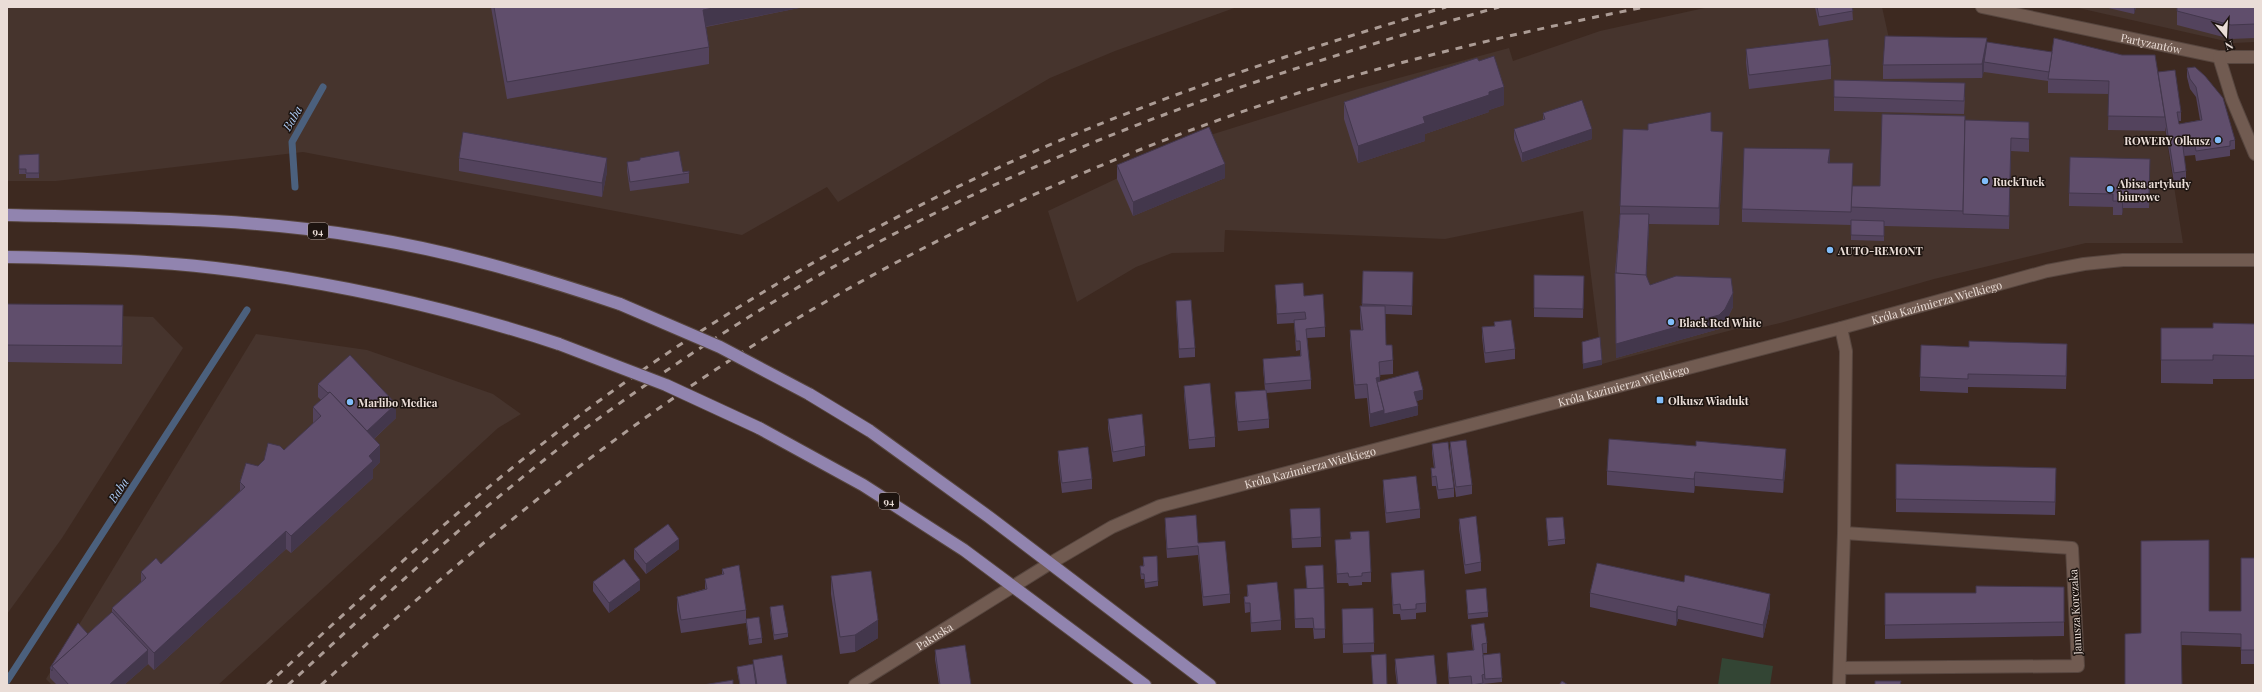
<svg xmlns="http://www.w3.org/2000/svg" width="2262" height="692" viewBox="0 0 2262 692" font-family="'Playfair Display',serif">
<style>
.commercial{fill:#46342d}
.green{fill:#334534}
.lines{fill:none;stroke-linecap:round;stroke-linejoin:round}
.stream{stroke:#4b607d;stroke-width:7}
.minor-casing{stroke:#57463f;stroke-width:14}
.major-casing{stroke:#57463f;stroke-width:14}
.minor{stroke:#715b51;stroke-width:12}
.major{stroke:#9184af;stroke-width:12}
.rail{stroke:#ac9c95;stroke-width:3;stroke-dasharray:7 7;stroke-linecap:butt}
.major-bridge-casing{stroke:#57463f;stroke-width:14;stroke-linecap:butt}
.major-bridge{stroke:#9184af;stroke-width:12}
.wall{fill:#53435d}
.shaded-wall{fill:#43374c}
.building{fill:#604e6c;stroke:#43374c}
.poi-dot{fill:#81bdfa;stroke:#1d1410;stroke-width:1.5}
.labels{text-anchor:middle;dominant-baseline:central;stroke-width:3;stroke-linejoin:round;paint-order:stroke}
.shield{fill:#1d1410;stroke:#aca19b;stroke-width:1}
.shield-label{font-size:10px;font-weight:bold;fill:#eaddd7}
.street-label{font-size:11px;fill:#eaddd7;stroke:#1d1410}
.poi-label{font-size:11px;font-weight:bold;fill:#eaddd7;stroke:#1d1410;text-anchor:start}
.water-label{font-size:12px;font-style:italic;fill:#aeccf5;stroke:#1d1410}
</style>
<rect width="100%" height="100%" fill="#3d2920"/>
<!-- commercial -->
<g class="commercial">
<polygon points="7,7 1237,7 1115,51 1050,78 838,202 827,187 742,235 303,152 56,181 7,181"/>
<polygon points="1709,7 1882,7 1890,43 2155,67 2183,243 2086,243 1934,279 1784,322 1751,330 1736,329 1602,364 1583,211 1445,239 1225,230 1224,252 1172,253 1136,267 1077,302 1048,211 1207,136 1358,89 1509,48 1513,61 1600,31"/>
<polygon points="2074,7 2255,7 2255,42 2234,43"/>
<polygon points="7,313 153,317 183,348 62,538 7,614"/>
<polygon points="256,334 367,350 493,394 521,414 498,428 218,685 52,685 46,679"/>
</g>
<!-- green -->
<polygon class="green" points="1722,658 1773,666 1770,685 1718,685"/>
<g class="lines">
<!-- stream -->
<g class="stream">
<polyline points="295,187 292,142 323,87"/>
<polyline points="7,681 247,310"/>
</g>
<defs>
<g id="minor">
<path id="s1" d="M1982 7 2219 57H2255"/>
<polyline points="2219,57 2232,99 2255,154"/>
<polyline points="1840,668 2078,666 2072,548 1844,533"/>
<path id="s2" d="M855 685 1049 564 1112 527 1160 506 1841 328 2047 271 2084 264 2123 260H2255"/>
<polyline points="1839,685 1844,533 1846,351 1841,328"/>
</g>
<g id="major">
<path d="M7 215C126 218 245 217 363 237 451 251 536 276 620 304"/>
<path d="M7 257C76 258 146 260 215 268 332 282 447 307 559 344"/>
<polyline points="809,394 870,431 989,517 1210,685"/>
<polyline points="759,428 863,485 964,550 1145,685"/>
</g>
</defs>
<!-- minor casing -->
<use href="#minor" class="minor-casing"/>
<!-- major casing -->
<use href="#major" class="major-casing"/>
<!-- minor -->
<use href="#minor" class="minor"/>
<!-- major -->
<use href="#major" class="major"/>
<!-- rail -->
<g class="rail">
<path d="M267 685C375 585 483 485 603 398 743 297 895 211 1054 143 1181 89 1314 46 1446 7"/>
<path d="M288 685C385 596 481 506 587 427 721 328 866 241 1019 174 1174 105 1336 53 1499 7"/>
<path d="M321 685C428 588 537 494 655 411 867 261 1108 148 1357 75 1452 48 1549 26 1645 7"/>
</g>
<defs>
<g id="major-bridge">
<polyline points="620,304 720,347 809,394"/>
<polyline points="559,344 666,385 759,428"/>
</g>
</defs>
<!-- major-bridge casing -->
<use href="#major-bridge" class="major-bridge-casing"/>
<!-- major-bridge -->
<use href="#major-bridge" class="major-bridge"/>
</g>
<!-- wall -->
<g class="wall">
<polygon points="491,7 799,7 799,8 706,27 709,47 709,64 507,99"/>
<polygon points="1815,7 1852,7 1853,20 1819,26"/>
<polygon points="2104,7 2136,7 2134,14"/>
<polygon points="2177,7 2255,7 2255,38 2231,39 2177,25"/>
<polygon points="1987,42 2158,74 2181,112 2181,121 2179,121 2179,124 2200,120 2196,97 2190,89 2187,77 2187,68 2235,140 2235,149 2230,150 2230,156 2196,161 2195,155 2184,156 2186,171 2186,181 2174,183 2165,127 2165,131 2108,130 2109,94 2048,93 2048,81 1984,72 1984,70 1982,78 1883,79 1883,65"/>
<polygon points="1746,49 1831,65 1831,79 1749,89 1746,63"/>
<polygon points="1479,61 1504,105 1489,110 1489,112 1425,134 1425,141 1358,163 1344,119 1344,102"/>
<polygon points="1834,80 1965,97 1964,114 1834,111"/>
<polygon points="1543,113 1592,139 1522,162 1514,139 1514,129 1543,120"/>
<polygon points="1965,120 2029,122 2029,152 2011,151 2009,229 1884,226 1884,241 1851,240 1851,225 1742,222 1742,209 1830,163 1852,186 1880,186"/>
<polygon points="1711,131 1723,149 1719,225 1649,224 1646,277 1650,285 1733,307 1725,323 1719,329 1616,358 1615,273 1620,214 1620,206"/>
<polygon points="39,154 39,178 26,178 26,174 19,174 19,155"/>
<polygon points="459,158 607,172 602,197 459,171"/>
<polygon points="627,162 689,173 689,183 630,191 627,171"/>
<polygon points="1117,165 1225,178 1133,216 1117,179"/>
<polygon points="2150,172 2149,208 2123,208 2122,215 2113,215 2113,207 2069,206 2069,193"/>
<polygon points="1363,271 1413,272 1412,315 1385,314 1386,345 1393,360 1393,374 1380,375 1380,381 1423,399 1417,401 1418,415 1370,427 1367,398 1355,399 1350,344 1350,330 1361,330 1360,320 1360,306 1362,306"/>
<polygon points="1534,275 1584,276 1583,318 1534,317"/>
<polygon points="1275,285 1304,296 1325,327 1325,337 1307,338 1311,380 1311,389 1266,393 1269,419 1269,428 1238,431 1235,402 1235,392 1265,390 1263,368 1263,359 1300,356 1300,350 1296,351 1294,323 1277,324"/>
<polygon points="1176,301 1195,348 1195,357 1179,358 1176,311"/>
<polygon points="7,304 123,323 122,364 7,362"/>
<polygon points="1494,322 1515,349 1515,359 1485,363 1482,337 1482,327 1494,326"/>
<polygon points="2255,324 2255,379 2213,379 2213,384 2161,383 2161,328 2213,328"/>
<polygon points="2067,357 2066,389 1968,387 1968,393 1920,391 1920,377"/>
<polygon points="318,384 396,418 374,439 380,462 373,469 373,478 291,553 286,549 154,670 148,664 124,685 57,685 50,678 50,668 112,612 112,608 141,582 141,572 161,564 240,491 240,482 258,466 284,450 313,424 313,407 321,400 318,397"/>
<polygon points="1184,386 1215,437 1215,447 1189,449 1184,395"/>
<polygon points="1108,419 1145,446 1145,456 1113,462 1108,428"/>
<polygon points="1450,442 1472,485 1472,494 1456,497 1450,451"/>
<polygon points="1432,444 1454,488 1454,497 1438,499 1436,486 1432,486 1431,468 1434,468 1432,453"/>
<polygon points="1058,451 1092,479 1092,489 1062,493 1058,460"/>
<polygon points="1786,462 1783,493 1695,486 1694,493 1607,485 1607,471"/>
<polygon points="1896,464 2056,481 2055,515 1896,512"/>
<polygon points="1383,480 1420,509 1420,518 1386,523 1383,490"/>
<polygon points="1290,509 1321,537 1321,547 1292,548"/>
<polygon points="1165,518 1198,543 1230,594 1230,603 1203,606 1198,555 1167,558 1165,527"/>
<polygon points="1546,518 1565,539 1565,544 1548,546"/>
<polygon points="1459,519 1481,562 1481,571 1465,574 1459,528"/>
<polygon points="1350,532 1371,572 1371,582 1362,582 1362,585 1349,586 1348,583 1337,583 1335,540 1350,539"/>
<polygon points="634,549 679,549 646,574 634,559"/>
<polygon points="1143,557 1158,581 1158,586 1145,588 1144,579 1141,579 1140,571 1140,566 1143,566"/>
<polygon points="2255,558 2255,664 2241,664 2241,647 2181,645 2141,633 2209,611 2241,611"/>
<polygon points="722,569 746,610 746,619 762,638 762,643 749,645 746,623 681,633 677,610 677,597 705,589 705,579 722,575"/>
<polygon points="1391,573 1426,603 1426,612 1416,613 1416,619 1401,620 1400,614 1393,614 1391,582"/>
<polygon points="831,576 878,638 855,652 840,654 831,594"/>
<polygon points="593,582 640,590 609,613 593,591"/>
<polygon points="1247,585 1281,620 1281,630 1251,632 1250,612 1245,613 1244,597 1247,597"/>
<polygon points="2064,587 2064,636 1885,639 1885,593 1976,593"/>
<polygon points="1294,589 1306,589 1325,629 1325,638 1314,639 1313,628 1295,628"/>
<polygon points="1466,590 1488,612 1488,617 1468,619"/>
<polygon points="1590,593 1770,607 1763,638 1678,619 1676,626 1590,607"/>
<polygon points="770,607 788,633 788,637 774,640 770,612"/>
<polygon points="1342,609 1374,643 1374,652 1343,653"/>
<polygon points="1471,625 1487,643 1487,653 1483,653 1483,655 1502,678 1502,682 1483,684 1483,685 1449,685 1447,662 1447,653 1473,650 1471,634"/>
<polygon points="935,650 971,685 939,685 935,659"/>
<polygon points="1395,659 1437,685 1397,685 1395,669"/>
<polygon points="753,660 787,685 740,685 737,671 737,667 753,664"/>
</g>
<!-- shaded-wall -->
<g class="shaded-wall">
<polygon points="718,7 799,7 799,8 703,27 703,10"/>
<polygon points="2134,7 2136,7 2134,14"/>
<polygon points="1987,38 1987,51 1984,62 1984,70 1982,78 1982,64"/>
<polygon points="1504,87 1504,105 1489,110 1489,112 1425,134 1425,141 1358,163 1358,146 1423,117 1489,92"/>
<polygon points="1592,129 1592,139 1522,162 1522,153"/>
<polygon points="1723,132 1723,149 1719,225 1719,208"/>
<polygon points="2011,138 2011,151 2009,229 2009,216"/>
<polygon points="1830,149 1830,163 1828,177 1828,163"/>
<polygon points="607,158 607,172 602,197 602,183"/>
<polygon points="2150,159 2150,172 2149,208 2149,195"/>
<polygon points="1225,164 1225,178 1133,216 1133,202"/>
<polygon points="2123,194 2123,208 2122,215 2122,201"/>
<polygon points="1649,214 1649,224 1646,289 1646,279"/>
<polygon points="1733,293 1733,307 1725,323 1719,329 1616,358 1616,344"/>
<polygon points="1602,360 1602,365 1583,369 1583,364"/>
<polygon points="1380,377 1380,391 1376,378"/>
<polygon points="1423,390 1423,399 1414,402 1414,392"/>
<polygon points="396,404 396,418 365,447 365,433"/>
<polygon points="1418,406 1418,415 1384,424 1384,414"/>
<polygon points="1384,410 1384,424 1370,427 1370,414"/>
<polygon points="380,445 380,462 373,469 373,478 291,553 291,536 369,456"/>
<polygon points="1786,449 1786,462 1783,493 1783,480"/>
<polygon points="1695,472 1695,486 1694,493 1694,479"/>
<polygon points="286,531 286,549 154,670 154,653"/>
<polygon points="679,539 679,549 646,574 646,564"/>
<polygon points="640,580 640,590 609,613 609,603"/>
<polygon points="1770,594 1770,607 1763,638 1763,625"/>
<polygon points="1678,606 1678,619 1676,626 1676,612"/>
<polygon points="878,620 878,638 855,652 855,635"/>
<polygon points="148,650 148,664 124,685 109,685"/>
</g>
<!-- building -->
<g class="building">
<polygon points="494,7 718,7 703,10 709,47 507,82"/>
<polygon points="1817,7 1852,7 1853,11 1819,17"/>
<polygon points="2177,7 2255,7 2255,24 2231,25 2177,11"/>
<polygon points="1885,36 1987,38 1982,64 1883,65"/>
<polygon points="2054,38 2122,55 2155,55 2165,117 2108,116 2109,81 2048,79"/>
<polygon points="1828,39 1831,65 1749,75 1746,49"/>
<polygon points="1987,42 2052,52 2049,72 1984,62"/>
<polygon points="1494,56 1504,87 1489,92 1489,95 1423,117 1425,123 1358,146 1344,102 1477,58 1479,61"/>
<polygon points="2195,67 2205,76 2223,98 2235,140 2230,141 2230,146 2196,151 2195,145 2183,147 2186,171 2174,173 2158,72 2175,70 2181,112 2177,112 2179,124 2202,120 2196,87 2190,79 2187,68"/>
<polygon points="1834,80 1965,83 1964,101 1834,97"/>
<polygon points="1582,100 1592,129 1522,153 1514,129 1545,119 1543,113"/>
<polygon points="1711,112 1711,131 1723,132 1719,208 1620,206 1623,129 1648,130 1648,124"/>
<polygon points="1882,114 1965,116 1963,211 1851,207 1852,186 1880,186"/>
<polygon points="1965,120 2029,122 2029,139 2011,138 2009,216 1963,214"/>
<polygon points="1209,127 1225,164 1133,202 1117,165"/>
<polygon points="463,132 607,158 602,183 459,158"/>
<polygon points="1744,148 1830,149 1828,163 1853,163 1851,212 1742,209"/>
<polygon points="679,151 683,172 689,171 689,173 630,182 627,162 640,160 640,158"/>
<polygon points="39,154 39,173 26,173 26,169 19,169 19,155"/>
<polygon points="2070,157 2150,159 2149,195 2123,194 2122,201 2113,201 2113,194 2069,193"/>
<polygon points="1620,214 1649,214 1646,276 1616,273"/>
<polygon points="1851,220 1884,221 1884,236 1851,235"/>
<polygon points="1363,271 1413,272 1412,306 1362,304"/>
<polygon points="1615,273 1646,275 1650,285 1676,276 1731,278 1733,293 1725,309 1719,315 1616,344"/>
<polygon points="1534,275 1584,276 1583,309 1534,308"/>
<polygon points="1303,283 1304,296 1323,294 1325,327 1306,329 1311,380 1265,384 1263,359 1301,356 1300,341 1296,341 1294,320 1306,319 1305,312 1277,314 1275,285"/>
<polygon points="1191,300 1195,348 1179,349 1176,301"/>
<polygon points="7,304 123,305 122,346 7,345"/>
<polygon points="1360,306 1385,306 1386,345 1392,345 1393,360 1379,362 1380,377 1376,378 1384,410 1370,414 1367,384 1355,385 1350,330 1363,330"/>
<polygon points="1511,320 1515,349 1485,353 1482,327 1495,326 1494,322"/>
<polygon points="2213,323 2255,324 2255,356 2213,355 2213,360 2161,360 2161,328 2213,328"/>
<polygon points="1600,337 1602,360 1583,364 1582,342"/>
<polygon points="1969,341 2067,344 2066,376 1968,374 1968,379 1920,377 1921,345 1969,347"/>
<polygon points="350,355 396,404 367,431 330,392 328,393 318,384"/>
<polygon points="1418,371 1423,390 1414,392 1418,406 1384,414 1384,410 1377,382"/>
<polygon points="1210,383 1215,437 1189,440 1184,386"/>
<polygon points="1266,390 1269,419 1238,422 1235,392"/>
<polygon points="330,392 380,445 369,456 373,461 291,536 286,531 154,653 112,608 146,578 141,572 156,558 161,564 245,487 240,482 246,463 258,466 264,460 268,443 280,446 284,450 321,416 313,407"/>
<polygon points="1142,414 1145,446 1113,452 1108,419"/>
<polygon points="1609,439 1696,446 1696,441 1786,449 1783,480 1695,472 1694,479 1607,471"/>
<polygon points="1466,440 1472,485 1456,487 1450,442"/>
<polygon points="1448,442 1454,488 1438,490 1436,476 1432,477 1431,468 1435,468 1432,444"/>
<polygon points="1088,447 1092,479 1062,483 1058,451"/>
<polygon points="1896,464 2056,468 2055,502 1896,499"/>
<polygon points="1416,476 1420,509 1386,513 1383,480"/>
<polygon points="1320,508 1321,537 1292,539 1290,509"/>
<polygon points="1196,515 1198,543 1225,541 1230,594 1203,597 1198,546 1167,549 1165,518"/>
<polygon points="1476,516 1481,562 1465,565 1459,519"/>
<polygon points="1563,517 1565,539 1548,541 1546,518"/>
<polygon points="668,524 679,539 646,564 634,549"/>
<polygon points="1369,531 1371,572 1362,573 1362,576 1349,577 1348,573 1337,574 1335,540 1351,539 1350,532"/>
<polygon points="2209,540 2209,611 2241,611 2241,558 2255,558 2255,650 2241,650 2241,634 2181,632 2182,685 2125,685 2125,634 2141,633 2141,541"/>
<polygon points="1157,556 1158,581 1145,583 1144,574 1141,574 1140,566 1144,566 1143,557"/>
<polygon points="624,559 640,580 609,603 593,582"/>
<polygon points="1597,563 1684,582 1685,575 1770,594 1763,625 1678,606 1676,612 1590,593"/>
<polygon points="739,565 746,610 681,620 677,597 707,589 705,579 724,574 722,569"/>
<polygon points="1323,565 1324,588 1307,589 1305,566"/>
<polygon points="1424,570 1426,603 1416,604 1416,609 1401,610 1400,604 1393,605 1391,573"/>
<polygon points="871,571 878,620 855,635 840,637 831,576"/>
<polygon points="1277,582 1281,620 1251,623 1250,603 1245,603 1244,597 1248,596 1247,585"/>
<polygon points="1976,586 2064,587 2064,622 1885,625 1885,593 1976,593"/>
<polygon points="1324,588 1325,629 1314,629 1313,618 1295,619 1294,589"/>
<polygon points="1486,588 1488,612 1468,614 1466,590"/>
<polygon points="783,605 788,633 774,635 770,607"/>
<polygon points="1373,608 1374,643 1343,644 1342,609"/>
<polygon points="112,612 148,650 109,685 69,685 52,666"/>
<polygon points="759,617 762,638 749,640 746,619"/>
<polygon points="78,623 88,634 52,666 52,671 50,668"/>
<polygon points="1484,623 1487,643 1482,644 1485,674 1482,675 1483,683 1472,685 1471,676 1449,678 1447,653 1474,650 1471,625"/>
<polygon points="965,645 971,685 940,685 935,650"/>
<polygon points="1500,653 1502,678 1485,679 1483,655"/>
<polygon points="1386,654 1387,685 1373,685 1371,655"/>
<polygon points="782,655 787,685 757,685 753,660"/>
<polygon points="1434,655 1437,685 1398,685 1395,659"/>
<polygon points="753,664 756,685 740,685 737,667"/>
<polygon points="733,680 733,685 703,685"/>
<polygon points="1562,681 1568,685 1559,685"/>
<polygon points="1875,681 1901,681 1900,685 1875,685"/>
</g>
<!-- markers -->
<g class="poi-dot">
<circle cx="2218" cy="140" r="4"/>
<circle cx="1985" cy="181" r="4"/>
<circle cx="2110" cy="189" r="4"/>
<circle cx="1830" cy="250" r="4"/>
<circle cx="1671" cy="322" r="4"/>
<rect x="1656" y="396" width="8" height="8" rx="2"/>
<circle cx="350" cy="402" r="4"/>
</g>
<g class="labels">
<!-- shield labels -->
<g class="shield">
<rect x="308" y="223" width="20" height="16" rx="3"/>
<rect x="879" y="493" width="20" height="16" rx="3"/>
</g>
<g class="shield-label">
<text x="318" y="231">94</text>
<text x="889" y="501">94</text>
</g>
<!-- street labels -->
<g class="street-label">
<text stroke="none"><textPath href="#s1" startOffset="173">Partyzantów</textPath></text>
<text stroke="none"><textPath href="#s2" startOffset="1157">Króla Kazimierza Wielkiego</textPath></text>
<text stroke="none"><textPath href="#s2" startOffset="833">Króla Kazimierza Wielkiego</textPath></text>
<text stroke="none"><textPath href="#s2" startOffset="509">Króla Kazimierza Wielkiego</textPath></text>
<text transform="translate(2075 612) rotate(-93)">Janusza Korczaka</text>
<text stroke="none"><textPath href="#s2" startOffset="93">Pakuska</textPath></text>
</g>
<!-- poi labels -->
<g class="poi-label">
<text x="2210" y="140" text-anchor="end">ROWERY Olkusz</text>
<text x="1993" y="181">RuckTuck</text>
<text x="2118" y="183">Abisa artykuły<tspan x="2118" dy="13">biurowe</tspan></text>
<text x="1838" y="250">AUTO-REMONT</text>
<text x="1679" y="322">Black Red White</text>
<text x="1668" y="400">Olkusz Wiadukt</text>
<text x="358" y="402">Marlibo Medica</text>
</g>
<!-- water labels -->
<g class="water-label">
<text transform="translate(292 118) rotate(-60)">Baba</text>
<text transform="translate(118 490) rotate(-57)">Baba</text>
</g>
</g>
<!-- border -->
<rect width="2262" height="692" fill="none" stroke="#eaddd7" stroke-width="16"/>
<!-- north arrow -->
<g transform="translate(2226 36) rotate(162)" stroke="#1d1410" stroke-width="3" paint-order="stroke">
<path d="M0-3L7 15L0 10L-7 15Z" fill="#eaddd7"/>
<text y="-6" font-size="11" font-weight="bold" text-anchor="middle" fill="#eaddd7">N</text>
</g>
</svg>
